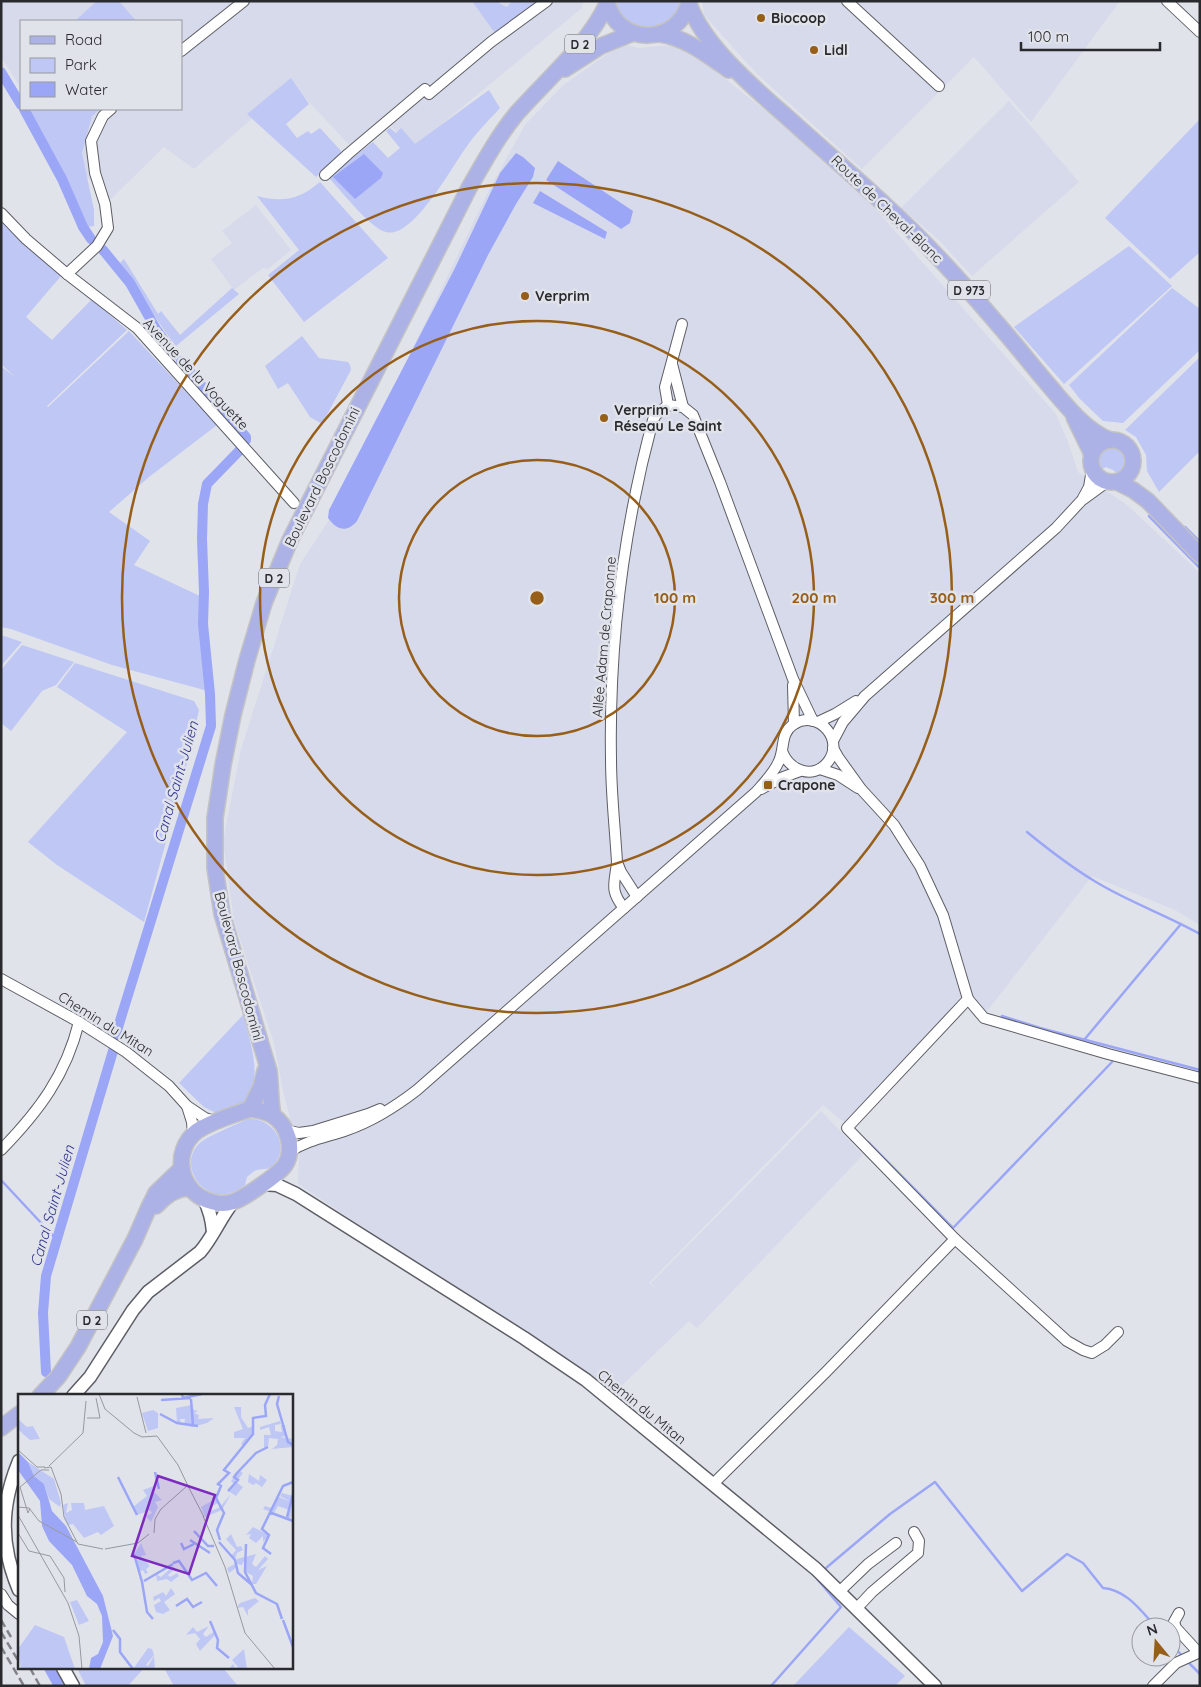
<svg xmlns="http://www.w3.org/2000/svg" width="1201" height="1687" viewBox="0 0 1201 1687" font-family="Quicksand,sans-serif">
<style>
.built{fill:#d7daea}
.green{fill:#bfc7f4}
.water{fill:#9ba7f6}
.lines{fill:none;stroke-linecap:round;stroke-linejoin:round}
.stream{stroke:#9ba7f6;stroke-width:2.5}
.canal{stroke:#9ba7f6;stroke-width:10}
.minor-casing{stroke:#5d5e65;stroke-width:12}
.tertiary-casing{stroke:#5d5e65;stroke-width:15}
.primary-casing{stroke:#c3c3c4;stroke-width:18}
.minor{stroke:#fff;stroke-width:10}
.tertiary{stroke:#fff;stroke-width:12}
.primary{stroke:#acb2e5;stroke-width:15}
.rail{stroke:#828389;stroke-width:2.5;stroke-dasharray:8 4;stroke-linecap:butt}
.ring{fill:none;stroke:#965e18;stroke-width:2.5}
.poi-dot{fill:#965e18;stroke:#e1e3eb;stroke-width:2}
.labels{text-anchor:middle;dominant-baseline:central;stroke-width:5;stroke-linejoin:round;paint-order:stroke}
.shield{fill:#e1e3eb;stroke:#606266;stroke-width:1}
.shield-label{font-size:12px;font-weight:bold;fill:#292a2d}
.poi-label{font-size:14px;font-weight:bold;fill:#292a2d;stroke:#e1e3eb;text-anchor:start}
.street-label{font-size:14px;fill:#292a2d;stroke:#e1e3eb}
.water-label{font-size:15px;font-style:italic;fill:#353791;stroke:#e1e3eb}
.inset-river{fill:none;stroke:#9ba7f6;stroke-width:2.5}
.inset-road{fill:none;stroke:#97999f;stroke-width:1}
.view{fill:#7b2cbf;fill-opacity:0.15;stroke:#7b2cbf;stroke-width:2.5}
.inset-edge{fill:none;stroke:#292a2d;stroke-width:2.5}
.centre{fill:#965e18;stroke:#e1e3eb;stroke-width:2.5}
.ring-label{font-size:15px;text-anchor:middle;font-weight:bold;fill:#965e18;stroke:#e1e3eb;stroke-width:5;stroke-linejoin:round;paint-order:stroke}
</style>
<rect width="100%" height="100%" fill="#e1e3eb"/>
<!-- built -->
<g class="built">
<polygon points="1,1 583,1 582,8 414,147 390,126 357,153 292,84 194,169 164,147 110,200 71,161 36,109 181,109 181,21 21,21 21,88 1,57"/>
<polygon points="702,1 1120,1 1031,122 974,57 862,169 757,74 704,15"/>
<polygon points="681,44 843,172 1056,414 1068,442 1078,472 1127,505 1200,573 1200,925 1175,910 1092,876 984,1015 965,1007 853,1130 823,1105 649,1283 657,1289 651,1283 821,1111 863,1155 697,1328 689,1321 614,1393 298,1184 299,1154 283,1091 274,1043 234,921 223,841 241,749 300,564 333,514 491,186 525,125 562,86 614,49 627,45 638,48"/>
<polygon points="1009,101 1079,182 972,276 939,240 901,208"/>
<polygon points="256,205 291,250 268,269 263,268 234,290 211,259 232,243 222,231"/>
</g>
<!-- green -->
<g class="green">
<polygon points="97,1 119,1 136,21 77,21 76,20"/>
<polygon points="472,1 499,1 500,4 507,7 512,1 541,1 497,36"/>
<path d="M615 1H682C675 24 648 36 628 21 621 16 618 9 615 1Z"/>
<polygon points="291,78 309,104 286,124 297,138 308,131 311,134 320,128 341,151 341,154 316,177 247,114"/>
<path d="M489 90 500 108C488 121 475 134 465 149 452 167 412 240 386 232 370 228 343 193 330 179L331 174 373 142 388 158 400 148 386 131 390 128 396 133 401 128 415 144Z"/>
<polygon points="27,109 100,109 92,116 82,153 94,210 94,226 87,227"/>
<polygon points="1200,119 1200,252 1170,279 1105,218"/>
<path d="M320 182 388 258 304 322 268 275 299 250 257 196C283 203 300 199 320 182Z"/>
<polygon points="1,218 61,276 26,317 52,340 92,299 127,330 47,406 48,407 129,331 217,425 149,477 109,512 150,541 134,565 202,597 201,626 208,691 112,665 11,629 1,627 1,366 16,378 1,364"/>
<polygon points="1129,246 1172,286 1064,384 1014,327"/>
<path d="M124 259 158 314 161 311 180 335 232 288 239 294 176 346C155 320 140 290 120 263Z"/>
<polygon points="1172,288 1200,309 1200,350 1123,423 1103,421 1080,399 1069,385"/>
<polygon points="302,336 319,358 348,362 350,365 351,370 322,424 310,417 288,383 278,389 265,366"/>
<polygon points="1200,357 1200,451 1159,492 1147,471 1146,455 1136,437 1125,430"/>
<path d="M1113 447C1128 450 1130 466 1118 474L1113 470 1106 467 1100 470C1095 458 1100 448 1113 447Z"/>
<polygon points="1,635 22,642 1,666"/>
<polygon points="22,645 74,662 56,685 42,691 11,731 1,723 1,670"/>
<polygon points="75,663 194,701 199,710 184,776 144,922 57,865 28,842 127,732 57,687"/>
<path d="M243 1015C250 1041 264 1079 245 1101 238 1109 226 1111 216 1113L204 1107 179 1083Z"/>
<path d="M247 1119C270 1116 292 1144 274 1164 268 1171 264 1168 257 1170 253 1171 250 1175 247 1177L245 1185C209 1215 173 1165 201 1142 210 1135 236 1125 247 1119Z"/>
<polygon points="849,1627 905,1676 895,1686 793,1686"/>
<polygon points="77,1668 144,1668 128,1686 86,1686"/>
<polygon points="164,1668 223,1668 238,1686 174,1686"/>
</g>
<!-- water -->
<g class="water">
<path d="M516 153 523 157 535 168 533 177 516 204 488 255 357 521C346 534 336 529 328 518L329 510 455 268 500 173Z"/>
<polygon points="364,154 383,173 381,178 355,199 333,177"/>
<polygon points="558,161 633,211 630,223 621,229 546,180"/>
<polygon points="540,191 607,232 605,239 533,203"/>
</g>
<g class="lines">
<!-- stream -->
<g class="stream">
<polyline points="1149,516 1200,568"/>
<polyline points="1185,527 1200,542"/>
<path d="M1027 832C1049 850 1071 867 1096 882 1129 902 1166 915 1200 934"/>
<polyline points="1002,1016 1040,1028 1200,1070"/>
<polyline points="1084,1040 1181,924"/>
<polyline points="868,1142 953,1228 1112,1062"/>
<polyline points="1,1180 58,1241"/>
<path d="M826 1568 890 1514 935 1482 1022 1591 1067 1554 1083 1563 1103 1588C1127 1590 1141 1611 1156 1627"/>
<polyline points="1171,1643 1183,1657"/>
<polyline points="1187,1661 1200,1674"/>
<polyline points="771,1686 841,1607 818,1580"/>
</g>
<!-- canal -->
<g class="canal">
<polyline points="1,72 21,105"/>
<polyline points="24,109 62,179 83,227 91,239"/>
<polyline points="103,250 130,283 156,329 175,355"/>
<polyline points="181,361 212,398"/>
<polyline points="218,405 246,437 246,440"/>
<polyline points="115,1037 211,726 210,694 203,624 204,592 202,539 203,504 207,484 239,451"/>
<polyline points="46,1372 43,1313 46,1276 113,1051"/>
<polyline points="49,1668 59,1686"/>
</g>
<defs>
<g id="minor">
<polyline points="847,1 939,86"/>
<polyline points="1167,1 1200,32"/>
<polyline points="181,51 244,1"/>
<polyline points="325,175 348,154 425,89 429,94 491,42 547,1"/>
<polyline points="1,213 26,239 67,274 137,328 294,503"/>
<polyline points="67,274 97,246 108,228 105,204 95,173 91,141 103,116 111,109"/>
<polyline points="672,364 683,407"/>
<polyline points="668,405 665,387 682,324"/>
<polyline points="1083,498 1089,487 1092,469"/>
<polyline points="793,685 794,724"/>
<polyline points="818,722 835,714 856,701"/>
<polyline points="833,741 843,722 865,696 1056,528 1081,501 1107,482"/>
<polyline points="833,748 838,757 861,789 894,825 920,866 943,915 968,999 984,1018 1108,1054 1200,1078"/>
<polyline points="820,769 838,775 858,788"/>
<polyline points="761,789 781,778 800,771"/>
<path d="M617 862C615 828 611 793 611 759 609 645 623 531 653 420L656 415 668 405 683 407 693 415 720 482 793 679 813 721"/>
<path d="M624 908C609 890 615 883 617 862L621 872 637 897"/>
<polyline points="1,979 79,1022 126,1052 169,1086 187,1106 205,1118 216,1122"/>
<polyline points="968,999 847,1128 955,1239 1067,1341 1083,1350 1092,1353 1105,1345 1118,1332"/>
<polyline points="187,1106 192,1122 193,1135"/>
<polyline points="285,1130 299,1133 313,1131 368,1114 380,1109"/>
<path d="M1 1150C39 1111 66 1075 79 1022"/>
<path d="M289 1152C307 1140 327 1137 347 1130 373 1121 395 1107 417 1090L756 792C764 783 774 773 779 761 785 748 780 733 794 724 819 709 846 741 827 763 812 780 789 770 782 751"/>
<polyline points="713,1484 826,1372 955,1239"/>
<polyline points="840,1591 868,1564 896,1543"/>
<polyline points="1,1594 8,1605 19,1614"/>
<polyline points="857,1608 872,1592 918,1553 919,1541 914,1532"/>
<polyline points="1179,1613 1174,1622 1176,1628 1198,1652"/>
<polyline points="1153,1686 1176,1663 1200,1652"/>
</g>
<g id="tertiary">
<polyline points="261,1184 277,1185 296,1194 524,1338 586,1380 816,1569 935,1686"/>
<path d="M204 1199C210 1211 212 1219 213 1232"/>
<path d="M73 1396 90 1377 133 1310 148 1292 200 1252C213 1237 220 1218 233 1202"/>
<path d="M19 1461C0 1507 0 1545 19 1590"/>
<polyline points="63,1668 73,1686"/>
</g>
<g id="primary">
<path d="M607 1C616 47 680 46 689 1"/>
<path d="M689 4C704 46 754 88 787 117 820 147 854 176 886 206 925 241 961 281 995 321 1011 339 1026 358 1041 376 1060 398 1083 430 1110 440"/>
<path d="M660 34C687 38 707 55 729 70"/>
<polyline points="565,69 601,46 633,33"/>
<polyline points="1074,417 1092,454"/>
<circle cx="1112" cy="461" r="21"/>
<polyline points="1117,482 1133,490 1148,501 1200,555"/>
<path d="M250 1109C258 1110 265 1111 272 1115 288 1125 295 1149 285 1165 279 1174 242 1200 232 1202 226 1204 219 1204 213 1202 180 1195 170 1152 197 1131 212 1121 233 1115 250 1109Z"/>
<polyline points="250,1109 261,1087 265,1071"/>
<path d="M273 1115C270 1101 271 1086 269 1071L222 914 215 868V818L223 765 233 715 247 660 264 603 290 540 469 188C484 162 498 136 517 113 547 79 588 45 607 4"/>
<path d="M156 1206C165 1196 175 1188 189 1188"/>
<polyline points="40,1396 58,1377 78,1347 135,1239 149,1207 156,1193 182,1168"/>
<polyline points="1,1428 19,1414"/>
</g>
</defs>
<!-- minor casing -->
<use href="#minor" class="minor-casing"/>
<!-- tertiary casing -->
<use href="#tertiary" class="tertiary-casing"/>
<!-- primary casing -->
<use href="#primary" class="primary-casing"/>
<!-- minor -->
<use href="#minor" class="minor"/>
<!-- tertiary -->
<use href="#tertiary" class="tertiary"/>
<!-- primary -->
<use href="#primary" class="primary"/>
<!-- rail -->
<g class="rail">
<polyline points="1,1620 11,1637"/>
<polyline points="1,1632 19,1662"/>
<polyline points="1,1647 24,1686"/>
<polyline points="30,1668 40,1686"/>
</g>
</g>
<!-- distance rings -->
<g class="ring">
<circle cx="537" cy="598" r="138"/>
<circle cx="537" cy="598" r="277"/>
<circle cx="537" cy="598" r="415"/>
</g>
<!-- markers -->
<g class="poi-dot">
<circle cx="761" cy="18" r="5"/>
<circle cx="814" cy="50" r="5"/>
<circle cx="525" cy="296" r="5"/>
<circle cx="604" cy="418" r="5"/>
<rect x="763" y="780" width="10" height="10" rx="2.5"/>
</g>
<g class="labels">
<!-- shield labels -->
<g class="shield">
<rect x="565" y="34.5" width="30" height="19" rx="4"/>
<rect x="948" y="280.5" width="42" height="19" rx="4"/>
<rect x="259" y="568.5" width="30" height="19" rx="4"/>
<rect x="77" y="1310.5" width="30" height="19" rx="4"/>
</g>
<g class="shield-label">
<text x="580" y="44">D 2</text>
<text x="969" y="290">D 973</text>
<text x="274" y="578">D 2</text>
<text x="92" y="1320">D 2</text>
</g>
<!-- poi labels -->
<g class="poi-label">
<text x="771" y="18">Biocoop</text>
<text x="824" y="50">Lidl</text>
<text x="535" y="296">Verprim</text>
<text x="614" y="410">Verprim -<tspan x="614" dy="16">Réseau Le Saint</tspan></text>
<text x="778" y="785">Crapone</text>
</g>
<!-- street labels -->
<g class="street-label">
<text transform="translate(887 209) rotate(44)">Route de Cheval-Blanc</text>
<text transform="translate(196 374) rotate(47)">Avenue de la Voguette</text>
<text transform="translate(322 477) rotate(-64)">Boulevard Boscodomini</text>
<text transform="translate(604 637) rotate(-85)">Allée Adam de Craponne</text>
<text transform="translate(239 966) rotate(75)">Boulevard Boscodomini</text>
<text transform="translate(106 1024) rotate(32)">Chemin du Mitan</text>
<text transform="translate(642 1407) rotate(39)">Chemin du Mitan</text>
</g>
<!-- water labels -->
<g class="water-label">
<text transform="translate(176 782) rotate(-74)">Canal Saint-Julien</text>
<text transform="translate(52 1206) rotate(-74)">Canal Saint-Julien</text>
</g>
</g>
<!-- overview -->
<g transform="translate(18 1394)">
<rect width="275" height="275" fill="#e1e3eb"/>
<path d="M174 11 176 16 180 17 176 19 181 21 180 25 196 24 189 29 175 33 166 31 167 25H162L163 30 159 29 158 14ZM216 13H223V23L230 34 236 32 235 24 236 33 235 39 227 52 223 50 227 44H216V38L225 35ZM135 16 140 19V34L130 37 124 19ZM0 25 9 33 15 32 22 45 12 46 5 40 0 35ZM262 27 263 30 257 31V37L264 38 263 31H267L268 42 262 43 275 45V53L254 55 259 51 260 45 251 44 250 53 246 55V41H253L251 33 242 36V33ZM10 68 36 85 43 109 42 113 31 105 26 90 16 82ZM222 77 225 79 218 88 225 93 218 102 210 97 216 90 213 87ZM231 80 241 87 242 81 249 86 244 93 238 89 235 91 230 88ZM136 92V98L144 106 137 108 140 113 133 128 128 122 134 119 132 116 119 121 115 113 129 102 125 96ZM264 99 275 102 272 126 269 125 271 116 260 112 256 119 245 115 247 112 253 114 261 103 273 108 262 102ZM213 100 204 116 187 123 183 113 197 105 200 109 191 114 193 117 202 113ZM50 109 48 119 54 116 53 109H66L67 116 86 112 96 132 83 141 80 138 66 144 55 130 50 131 47 125 45 111ZM235 133 251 141 245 148V142L238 149 231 144 233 140 228 141ZM213 140 219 153 223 152 225 156 219 159 217 165 213 162 218 156 208 145ZM123 149 128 161 123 162 132 172 128 175 130 179 127 180 125 176 121 178 119 167 122 163 118 165 117 159ZM238 160 234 170 238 173 247 162 250 165 240 176 249 172 238 190H234L235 182 228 178 226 167 224 171 219 170V173L211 179 209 174 217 170 218 173 219 165ZM155 172 157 175 150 181 152 183 159 179 161 182 153 188 149 185 139 187 138 180 143 183ZM153 194 157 200 146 208 152 216 145 220 138 218 136 211 143 207 141 204 136 207 135 203 145 198 148 202ZM237 204 241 207 230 216V222L225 213 219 214 222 209ZM59 206 71 227 61 231 52 208ZM17 231 46 243 57 275H3L0 255ZM191 232 185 240 188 243 197 237 198 240 182 257 178 250 182 245 177 239 168 241 175 233 179 238ZM130 254 134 255 136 261 128 271 130 272 136 262 137 275H115ZM226 255 229 275H211L215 270 217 274 220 273 214 266Z" fill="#bfc7f4"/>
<path d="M0 58 10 68 16 82 26 90 34 117 48 132 85 202 95 242 82 275H71L73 264 80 260 85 248 84 222 79 210 69 202 54 171 31 147 24 132 22 107 0 76Z" fill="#9ba7f6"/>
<path class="inset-river" d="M164 0 165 4 184 0M261 2 259 10 270 48 275 51M173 5 175 32M143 6 173 4M142 20 159 29 180 32M137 78 141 95M100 83 119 121M210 97 220 86 216 83 219 79 238 59 250 53M251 118 275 127M269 123 275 100M176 137 190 152H196M172 146 192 159M202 146 199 136 206 119 198 104 203 92 200 90 211 79 206 76 235 40V24L248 22 247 11 252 0M201 148 217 166 220 179 234 191M163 149 166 155 176 150M228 150 227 178 238 199 259 210 264 225M116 160 124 188M253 160 245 154 251 141 244 135 265 92 275 88M155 169 161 167 174 186 188 179 199 192M126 187 155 170M124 188 129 218 135 225M158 212 169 205 175 213 184 208M265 226 275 253M192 227 200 246 199 254 211 264M95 236 102 245V258L115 275"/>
<path class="inset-road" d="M81 0 87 15M119 3 128 39M87 15 116 39 124 43 139 42 160 71 171 94M69 24H82L78 4M0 56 19 73H27M31 72 65 39 68 7M26 74 33 73 43 100 46 123 60 150 85 155M171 94 186 123M0 113 11 114 21 127 59 148M12 114 10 119 2 93 23 76H31M0 121 50 209 61 242 64 275M185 122 207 173 227 239 257 275M0 139 11 157 32 162 46 184 47 198M136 139 137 125 143 115 169 92M87 155 120 149 131 140"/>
<path class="view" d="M140 82 197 101 171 180 114 162Z"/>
<rect width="275" height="275" class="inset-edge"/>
</g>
<circle cx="537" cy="598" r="8" class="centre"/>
<g class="ring-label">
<text x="675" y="603">100 m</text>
<text x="814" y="603">200 m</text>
<text x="952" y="603">300 m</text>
</g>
<!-- border -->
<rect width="1201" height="1687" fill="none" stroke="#292a2d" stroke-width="5"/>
<!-- legend -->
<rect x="20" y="20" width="162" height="90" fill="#e1e3eb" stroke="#97999f"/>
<rect x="30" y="36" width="25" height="8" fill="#acb2e5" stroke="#97999f"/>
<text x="65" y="45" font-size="15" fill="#292a2d">Road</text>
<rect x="30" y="58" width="25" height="15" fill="#bfc7f4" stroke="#97999f"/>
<text x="65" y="70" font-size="15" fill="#292a2d">Park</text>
<rect x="30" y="82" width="25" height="15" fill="#9ba7f6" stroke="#97999f"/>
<text x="65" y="95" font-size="15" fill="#292a2d">Water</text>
<!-- north arrow -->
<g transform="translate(1156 1642) rotate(342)"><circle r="24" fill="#e1e3eb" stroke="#97999f"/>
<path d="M0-4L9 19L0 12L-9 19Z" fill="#965e18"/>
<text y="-8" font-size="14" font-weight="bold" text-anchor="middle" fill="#292a2d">N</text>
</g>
<!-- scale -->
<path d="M1021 42v8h139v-8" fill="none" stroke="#292a2d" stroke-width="2.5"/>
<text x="1028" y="42" font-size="15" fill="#292a2d" stroke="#e1e3eb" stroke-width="4" paint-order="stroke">100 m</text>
</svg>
